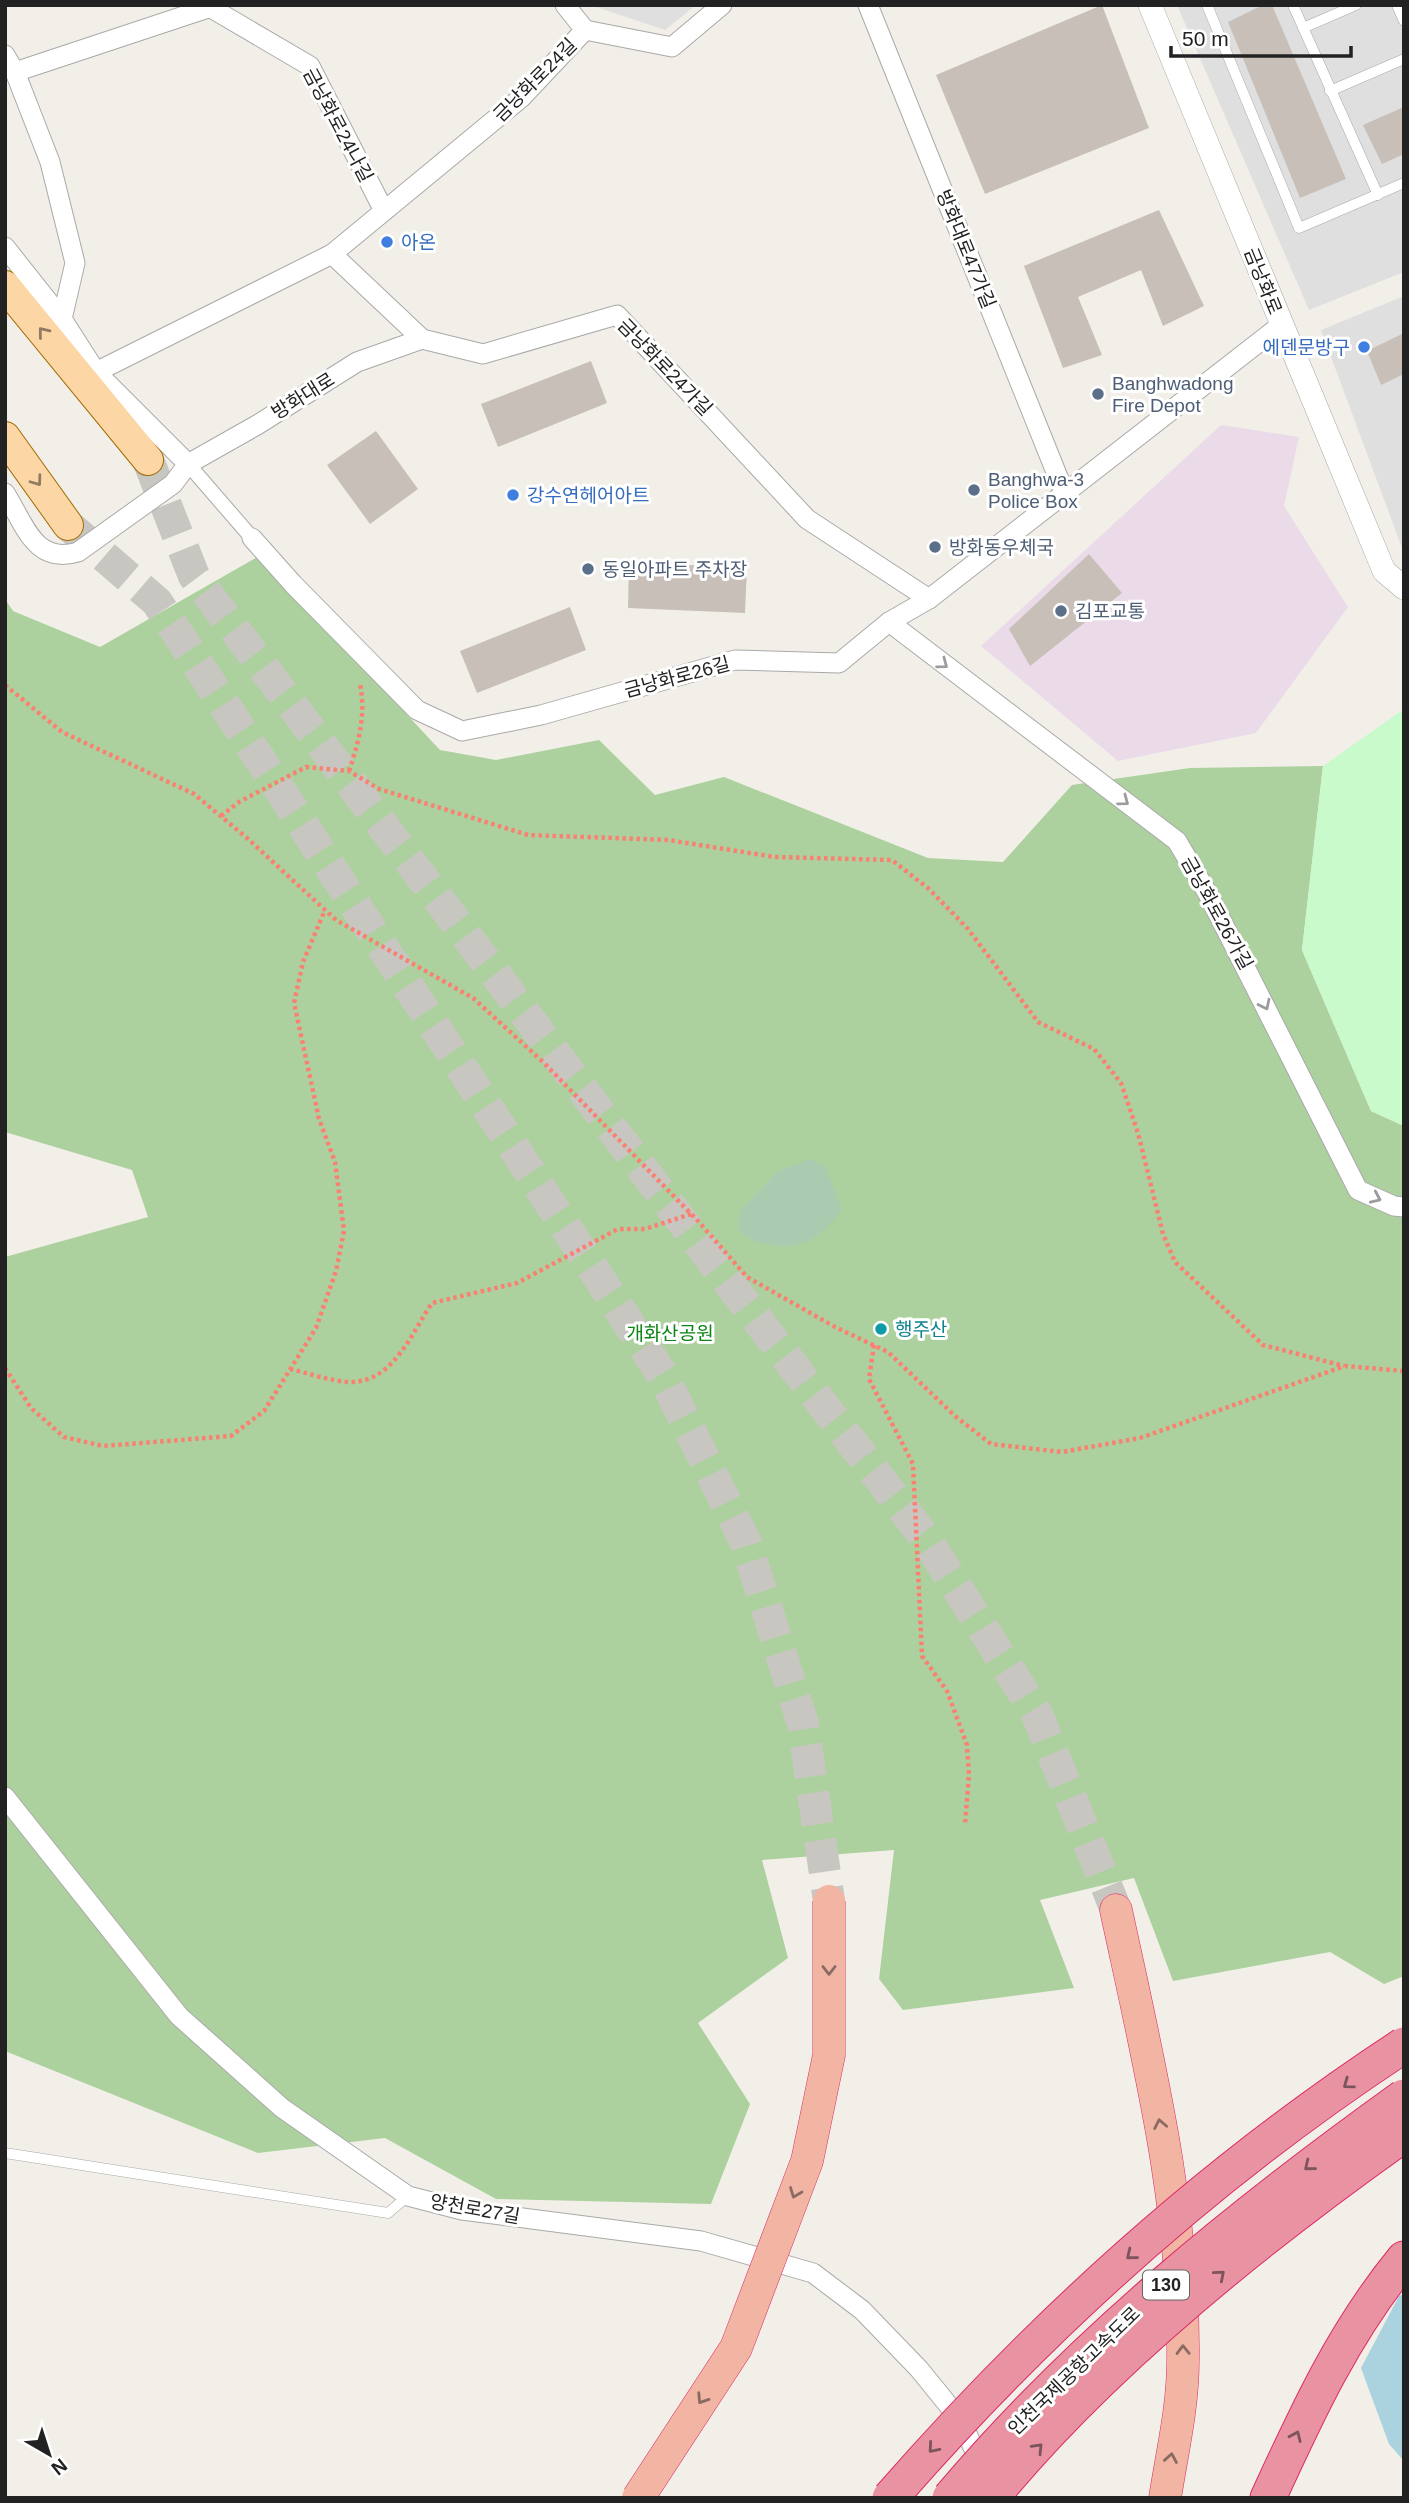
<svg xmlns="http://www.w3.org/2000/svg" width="1409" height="2503" viewBox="0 0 1409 2503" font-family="Helvetica,'Noto Sans KR',sans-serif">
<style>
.residential{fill:#e0dfdf}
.industrial{fill:#ebdbe8}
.forest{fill:#add19e}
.cemetery{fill:#aacbaf}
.park{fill:#c8facc}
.water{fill:#aad3df}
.building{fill:#c7bfb8}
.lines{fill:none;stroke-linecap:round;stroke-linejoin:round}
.trunk-tunnel{stroke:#c8c6c1;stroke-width:32;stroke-dasharray:32 16;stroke-linecap:butt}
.service-casing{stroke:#a9a9a9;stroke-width:11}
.pedestrian-casing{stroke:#a9a9a9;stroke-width:16}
.minor-casing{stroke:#a9a9a9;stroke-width:21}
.tertiary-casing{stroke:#a9a9a9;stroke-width:24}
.primary-casing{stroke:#a06b00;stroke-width:32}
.trunk-casing{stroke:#dc2a67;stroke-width:33}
.motorway-casing{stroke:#dc2a67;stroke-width:37}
.path{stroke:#fa8072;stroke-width:4.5;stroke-dasharray:3.5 3.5;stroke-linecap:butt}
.service{stroke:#fff;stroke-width:10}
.pedestrian{stroke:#fff;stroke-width:14}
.minor{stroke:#fff;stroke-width:19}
.tertiary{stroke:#fff;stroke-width:23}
.primary{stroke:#fcd6a4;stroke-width:30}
.trunk{stroke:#f2b4a3;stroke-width:32}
.motorway{stroke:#e892a2;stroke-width:35}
.trunk-bridge-casing{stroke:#dc2a67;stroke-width:33;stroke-linecap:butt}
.motorway-bridge-casing{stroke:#dc2a67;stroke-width:37;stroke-linecap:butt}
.trunk-bridge{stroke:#f2b4a3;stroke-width:32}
.motorway-bridge{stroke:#e892a2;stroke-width:35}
.oneway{stroke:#8f7c63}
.oneway2{stroke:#9c9c9c}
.oneway3{stroke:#8a6b62}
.oneway4{stroke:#7b545c}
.shop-dot{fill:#3f7fe0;stroke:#fff;stroke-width:2.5}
.service-dot{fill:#5c6f8a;stroke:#fff;stroke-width:2.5}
.culture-dot{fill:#0f9aa8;stroke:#fff;stroke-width:2.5}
.labels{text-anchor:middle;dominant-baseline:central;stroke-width:6;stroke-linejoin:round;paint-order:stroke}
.shield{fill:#fff;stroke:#646464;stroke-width:2}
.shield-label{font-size:18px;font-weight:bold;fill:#222}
.street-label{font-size:19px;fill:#222;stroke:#fff}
.shop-label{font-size:19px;fill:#366cbe;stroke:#fff;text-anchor:start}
.service-label{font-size:19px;fill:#4e5e75;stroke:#fff;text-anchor:start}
.culture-label{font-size:19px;fill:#0d838f;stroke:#fff;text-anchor:start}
.park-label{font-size:19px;fill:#0c8416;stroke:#fff}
</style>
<rect width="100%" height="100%" fill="#f2efe9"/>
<!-- residential -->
<g class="residential">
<polygon points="590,5 696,5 665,30"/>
<polygon points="1177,5 1404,5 1404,272 1309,310"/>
<polygon points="1404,296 1404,553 1321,330"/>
</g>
<!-- industrial -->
<polygon class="industrial" points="1221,425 1299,437 1284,506 1348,607 1256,733 1118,761 981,646"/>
<!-- forest -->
<polygon class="forest" points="259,556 440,750 496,760 599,740 655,795 724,777 928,858 1003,862 1072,785 1190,768 1323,766 1302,950 1371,1111 1404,1126 1404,1976 1384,1984 1330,1952 1173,1981 1134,1878 1040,1900 1074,1988 903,2010 879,1979 894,1850 762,1860 788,1958 698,2023 750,2104 711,2204 496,2199 385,2138 258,2153 5,2051 5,1257 148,1217 132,1170 5,1132 5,599 13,611 100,647"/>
<!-- cemetery -->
<path class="cemetery" d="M811 1159 826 1168 842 1210C820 1237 802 1252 765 1244 752 1241 746 1239 737 1228L741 1209 779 1170Z"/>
<!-- park -->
<polygon class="park" points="1404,709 1404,1126 1371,1111 1302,950 1323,766"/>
<!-- water -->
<polygon class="water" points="1404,2294 1404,2461 1389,2444 1361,2368 1399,2296"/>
<!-- building -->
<g class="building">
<polygon points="1102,5 1149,128 985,194 936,75"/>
<polygon points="1263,5 1272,5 1346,179 1300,198 1228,22"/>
<polygon points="1404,107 1404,154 1382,164 1363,125"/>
<polygon points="1159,210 1204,306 1163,326 1141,270 1078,297 1102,355 1063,368 1024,266"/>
<polygon points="1404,333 1404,374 1381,385 1367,351"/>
<polygon points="591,361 607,403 498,447 481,404"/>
<polygon points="376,431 418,489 370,524 327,465"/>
<polygon points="1089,554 1122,593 1030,666 1009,629"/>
<polygon points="629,563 747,567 745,613 628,608"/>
<polygon points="570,607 586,650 477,693 460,651"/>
</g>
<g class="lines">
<!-- trunk-tunnel -->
<g class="trunk-tunnel">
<polyline points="148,460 194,576 719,1270 924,1536 1037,1714 1116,1910"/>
<polyline points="68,525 157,602 663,1376 746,1543 803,1724 829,1901"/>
</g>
<defs>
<g id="service">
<polyline points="1207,5 1299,228 1404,183"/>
<polyline points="1293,5 1378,195"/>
<polyline points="1397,5 1404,21"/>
<polyline points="1303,28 1356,5"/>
<polyline points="1330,91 1404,59"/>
<polyline points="5,2153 388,2213 408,2196"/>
</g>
<polyline id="pedestrian" points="188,464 252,538"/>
<g id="minor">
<polyline points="206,5 310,66 384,211"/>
<polyline points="565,5 585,30"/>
<polyline points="868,5 1064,492"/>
<polyline points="585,30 672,47 722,5"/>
<polyline points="5,55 15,72 50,162 75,263 62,319"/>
<polyline points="15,72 217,5"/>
<path d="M5 247 62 319 96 372 188 464 173 484 78 552C35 565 25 525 5 493"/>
<polyline points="332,254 422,339 483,354 617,315 807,519 929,599"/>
<polyline points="96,372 332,254 521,98 585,30"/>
<polyline points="188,464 257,425 357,362 422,339"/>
<polyline points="252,538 293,584 417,710 462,731 541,715 735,660 839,663 889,622 929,599 1281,325"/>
<polyline points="889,622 1177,841 1208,894 1358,1190 1394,1206 1404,1207"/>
<polyline points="5,1797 179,2016 282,2108 408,2196 462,2210 701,2241 813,2273 862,2310 919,2369 962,2422 983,2470"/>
</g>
<polyline id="tertiary" points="1150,5 1384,571 1404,588"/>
<g id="primary">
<polyline points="5,286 148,460"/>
<polyline points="5,437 68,525"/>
</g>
<path id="trunk" d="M1116 1910C1148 2059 1185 2208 1183 2361 1183 2407 1172 2453 1165 2498"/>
<path id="motorway" d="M1268 2498C1307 2413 1344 2332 1404 2259"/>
</defs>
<!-- service casing -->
<use href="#service" class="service-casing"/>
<!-- pedestrian casing -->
<use href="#pedestrian" class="pedestrian-casing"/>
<!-- minor casing -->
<use href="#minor" class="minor-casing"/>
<!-- tertiary casing -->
<use href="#tertiary" class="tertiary-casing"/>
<!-- primary casing -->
<use href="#primary" class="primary-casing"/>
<!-- trunk casing -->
<use href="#trunk" class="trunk-casing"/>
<!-- motorway casing -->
<use href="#motorway" class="motorway-casing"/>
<!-- path -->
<g class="path">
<polyline points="5,685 62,732 194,794 247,838 336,920 473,998 543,1062 698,1221 747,1277 835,1327 888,1352 955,1416 991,1444 1062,1452 1140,1438 1345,1366 1404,1371"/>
<path d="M349 771C359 741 366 715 360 684"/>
<polyline points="221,816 239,802 306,767 349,771 379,789 528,835 668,840 775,857 892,860 929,889 968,929 1038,1022 1094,1049 1121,1083 1138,1133 1163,1234 1175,1262 1263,1345 1344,1366"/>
<polyline points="874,1345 869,1379 913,1464 922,1656 947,1691 967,1745 969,1775 965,1825"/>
<polyline points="5,1368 31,1408 64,1437 103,1446 231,1436 264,1411 316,1328 336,1271 344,1231 335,1162 319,1119 294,1003 303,962 325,910"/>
<path d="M290 1369C308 1373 330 1381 349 1382 393 1383 411 1334 432 1303L517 1283 618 1229H645L691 1214"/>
</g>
<!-- service -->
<use href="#service" class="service"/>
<!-- pedestrian -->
<use href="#pedestrian" class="pedestrian"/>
<!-- minor -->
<use href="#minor" class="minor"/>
<!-- tertiary -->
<use href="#tertiary" class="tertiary"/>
<!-- primary -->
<use href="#primary" class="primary"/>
<!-- trunk -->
<use href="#trunk" class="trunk"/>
<!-- motorway -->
<use href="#motorway" class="motorway"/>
<defs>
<polyline id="trunk-bridge" points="638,2498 736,2348 807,2161 829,2055 829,1901"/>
<g id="motorway-bridge">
<path d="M890 2498C1040 2326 1213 2170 1404 2045"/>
<path d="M950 2498C1080 2344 1241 2214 1404 2097"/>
<path d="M991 2498C1103 2361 1260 2236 1404 2134"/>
</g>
</defs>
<!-- trunk-bridge casing -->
<use href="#trunk-bridge" class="trunk-bridge-casing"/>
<!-- motorway-bridge casing -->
<use href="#motorway-bridge" class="motorway-bridge-casing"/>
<!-- trunk-bridge -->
<use href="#trunk-bridge" class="trunk-bridge"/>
<!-- motorway-bridge -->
<use href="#motorway-bridge" class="motorway-bridge"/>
</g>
<!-- one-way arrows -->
<defs><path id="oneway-chevron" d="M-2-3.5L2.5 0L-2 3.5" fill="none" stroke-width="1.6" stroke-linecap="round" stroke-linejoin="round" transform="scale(1.75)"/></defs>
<g class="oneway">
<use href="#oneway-chevron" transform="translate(43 332) rotate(-129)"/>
<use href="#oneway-chevron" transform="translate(37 481) rotate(54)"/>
</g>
<g class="oneway2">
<use href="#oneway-chevron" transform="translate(943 664) rotate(37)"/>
<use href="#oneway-chevron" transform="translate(1124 801) rotate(37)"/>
<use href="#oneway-chevron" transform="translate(1265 1005) rotate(64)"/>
<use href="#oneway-chevron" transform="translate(1376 1198) rotate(24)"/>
</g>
<g class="oneway3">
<use href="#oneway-chevron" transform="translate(829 1970) rotate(90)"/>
<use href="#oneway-chevron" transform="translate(1160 2124) rotate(-101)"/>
<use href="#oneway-chevron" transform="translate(795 2193) rotate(111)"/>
<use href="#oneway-chevron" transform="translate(1183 2350) rotate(-91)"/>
<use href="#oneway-chevron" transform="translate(702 2399) rotate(123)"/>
<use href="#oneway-chevron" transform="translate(1171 2458) rotate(-80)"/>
</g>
<g class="oneway4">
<use href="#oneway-chevron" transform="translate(1348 2084) rotate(144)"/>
<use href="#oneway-chevron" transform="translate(1309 2166) rotate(141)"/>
<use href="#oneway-chevron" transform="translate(1131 2255) rotate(141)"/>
<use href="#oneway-chevron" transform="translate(1220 2275) rotate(-41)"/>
<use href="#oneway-chevron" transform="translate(1296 2436) rotate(-66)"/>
<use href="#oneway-chevron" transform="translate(933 2448) rotate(131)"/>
<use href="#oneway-chevron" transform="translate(1038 2448) rotate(-46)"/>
</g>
<!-- markers -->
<g class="shop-dot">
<circle cx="387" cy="242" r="7"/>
<circle cx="1364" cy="347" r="7"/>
<circle cx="513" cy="495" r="7"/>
</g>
<g class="service-dot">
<circle cx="1098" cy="394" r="7"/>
<circle cx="974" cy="490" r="7"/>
<circle cx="935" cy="547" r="7"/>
<circle cx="588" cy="569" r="7"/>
<circle cx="1061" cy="611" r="7"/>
</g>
<circle class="culture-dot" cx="881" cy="1329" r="7"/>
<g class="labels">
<!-- shield labels -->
<rect class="shield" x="1143" y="2270.5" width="46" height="29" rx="5"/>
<g class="shield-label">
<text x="1166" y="2285">130</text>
</g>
<!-- street labels -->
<g class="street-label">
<text transform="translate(535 80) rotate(-45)">금낭화로24길</text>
<text transform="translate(338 125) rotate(62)">금낭화로24나길</text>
<text transform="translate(966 249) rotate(68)">방화대로47가길</text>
<text transform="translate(1263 281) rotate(68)">금낭화로</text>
<text transform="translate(665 367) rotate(46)">금낭화로24가길</text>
<text transform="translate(303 396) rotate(-32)">방화대로</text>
<text transform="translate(677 677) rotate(-15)">금낭화로26길</text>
<text transform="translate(1217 913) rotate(61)">금낭화로26가길</text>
<text transform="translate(475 2209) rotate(10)">양천로27길</text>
<text transform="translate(1074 2371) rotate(-44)">인천국제공항고속도로</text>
</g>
<!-- shop labels -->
<g class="shop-label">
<text x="401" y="242">아온</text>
<text x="1350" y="347" text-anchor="end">에덴문방구</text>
<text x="527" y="495">강수연헤어아트</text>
</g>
<!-- service labels -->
<g class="service-label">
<text x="1112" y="383">Banghwadong<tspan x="1112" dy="22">Fire Depot</tspan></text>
<text x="988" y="479">Banghwa-3<tspan x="988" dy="22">Police Box</tspan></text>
<text x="949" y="547">방화동우체국</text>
<text x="602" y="569">동일아파트 주차장</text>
<text x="1075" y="611">김포교통</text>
</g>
<!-- culture labels -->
<g class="culture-label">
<text x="895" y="1329">행주산</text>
</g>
<!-- park labels -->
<g class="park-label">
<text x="670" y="1333">개화산공원</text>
</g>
</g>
<!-- border -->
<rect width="1409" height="2503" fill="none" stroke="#222222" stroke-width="14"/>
<!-- north arrow -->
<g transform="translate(49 2454) rotate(141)" stroke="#ffffff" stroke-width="5" paint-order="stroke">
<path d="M0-5L12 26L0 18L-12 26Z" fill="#222222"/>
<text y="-10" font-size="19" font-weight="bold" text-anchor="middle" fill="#222222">N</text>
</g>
<!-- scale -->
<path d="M1171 46v10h180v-10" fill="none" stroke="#222222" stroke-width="3.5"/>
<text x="1182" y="46" font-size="21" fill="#222222" stroke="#ffffff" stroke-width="5" paint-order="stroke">50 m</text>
</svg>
